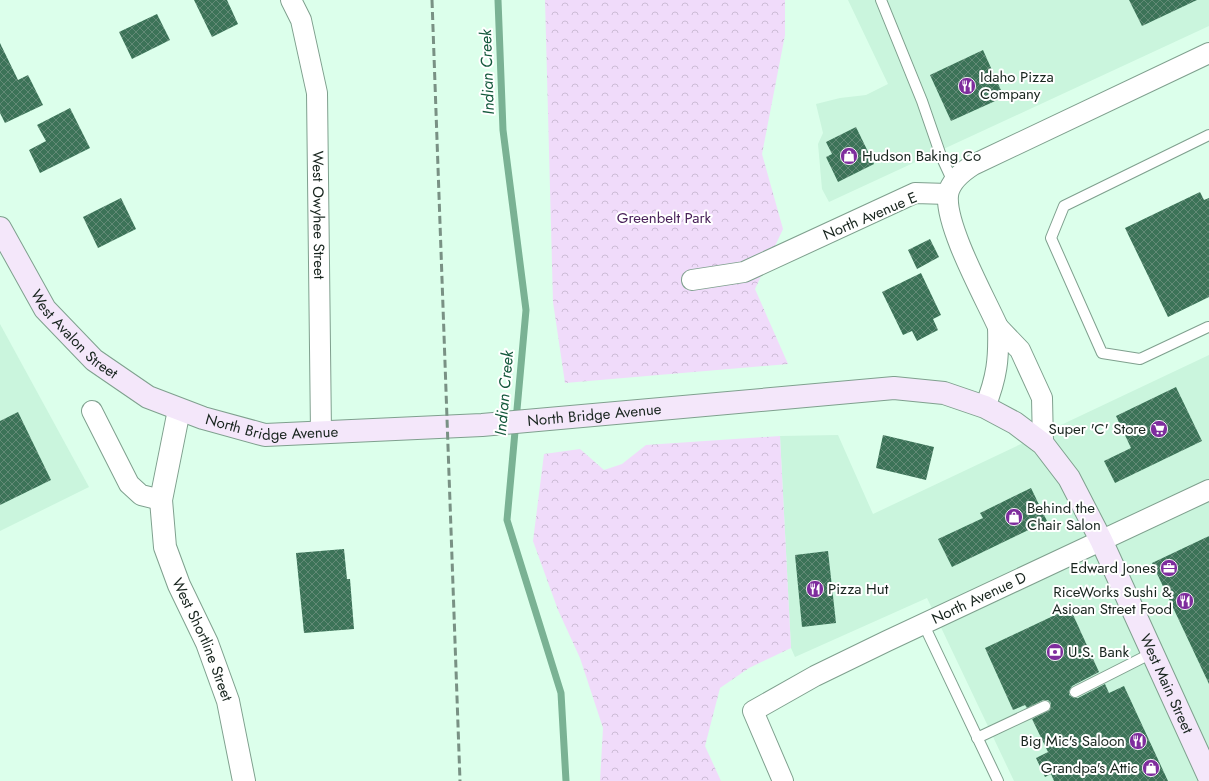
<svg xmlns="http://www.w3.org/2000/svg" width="1209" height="781" viewBox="0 0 1209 781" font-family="Jost,sans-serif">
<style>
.built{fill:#caf5dd}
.park{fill:url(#park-crowns)}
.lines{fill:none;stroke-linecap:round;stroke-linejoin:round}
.stream{stroke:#7ab294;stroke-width:7}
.building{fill:url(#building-cross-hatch)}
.service-casing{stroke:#7fa08e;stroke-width:12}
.minor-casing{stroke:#7fa08e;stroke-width:22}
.tertiary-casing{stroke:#7fa08e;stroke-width:24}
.secondary-casing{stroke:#7fa08e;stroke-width:24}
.service{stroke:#fff;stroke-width:10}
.minor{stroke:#fff;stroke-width:20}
.tertiary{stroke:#fff;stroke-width:22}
.secondary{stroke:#f4e7fa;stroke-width:22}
.rail{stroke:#799184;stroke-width:3;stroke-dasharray:8 4;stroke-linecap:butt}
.labels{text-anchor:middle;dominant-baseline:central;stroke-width:4;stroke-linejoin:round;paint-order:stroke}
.poi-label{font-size:15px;fill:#18251e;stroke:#fff;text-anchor:start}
.street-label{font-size:15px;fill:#18251e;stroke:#fff}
.park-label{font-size:15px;fill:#4a225a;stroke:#fff}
.water-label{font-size:16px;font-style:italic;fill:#14593c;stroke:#fff}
</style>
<defs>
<pattern id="park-crowns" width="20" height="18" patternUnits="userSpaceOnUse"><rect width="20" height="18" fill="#f0dbfa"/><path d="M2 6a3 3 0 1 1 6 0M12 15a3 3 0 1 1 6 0" fill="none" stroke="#cdbcd6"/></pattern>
<pattern id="building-cross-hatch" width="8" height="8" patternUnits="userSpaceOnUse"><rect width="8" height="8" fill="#3c7358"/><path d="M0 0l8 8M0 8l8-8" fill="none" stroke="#628a76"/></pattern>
</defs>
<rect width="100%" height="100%" fill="#dcffeb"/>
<!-- built -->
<g class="built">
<polygon points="848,0 1209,0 1209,26 829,202 822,189 818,144 823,133 816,104 840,98 866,95 888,84"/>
<polygon points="0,324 89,487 0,531"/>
<polygon points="1209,355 1209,781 1014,781 927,598 795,657 791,648 780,436 838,435 873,514"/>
</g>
<!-- park -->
<g class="park">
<polygon points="545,0 785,0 785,35 762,154 783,229 755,289 788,364 565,383 553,302"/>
<polygon points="780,436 791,648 749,668 720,688 705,746 721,781 600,781 603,728 580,658 558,610 533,541 544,454 580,449 604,470 622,464 646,445"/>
</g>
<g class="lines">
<!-- stream -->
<polyline class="stream" points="498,0 503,130 526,310 507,520 561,693 566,781"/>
</g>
<!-- building -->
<g class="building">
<polygon points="194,0 227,0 238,24 212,37"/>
<polygon points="1129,0 1197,0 1142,26"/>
<polygon points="157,14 170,40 132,59 119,32"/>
<polygon points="0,43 18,80 28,75 43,105 5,123 0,113"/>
<polygon points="983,50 1004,97 951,121 930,75"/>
<polygon points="70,108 90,148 40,173 29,150 46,141 37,125"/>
<polygon points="856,127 874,164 838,182 826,157 832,154 826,142"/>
<polygon points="1200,192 1204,200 1209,198 1209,297 1168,317 1125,228"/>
<polygon points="121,198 136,229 98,248 83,217"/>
<polygon points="930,239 939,257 917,269 908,250"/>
<polygon points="921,273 941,315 933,319 938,330 917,341 912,331 903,335 882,292"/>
<polygon points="1176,387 1202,441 1115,483 1104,461 1131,448 1116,416"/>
<polygon points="18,412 51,480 0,505 0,421"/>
<polygon points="883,435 934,447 926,480 876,468"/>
<polygon points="1031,488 1047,521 952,567 938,539 983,518 980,513"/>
<polygon points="1209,536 1209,684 1152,563"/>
<polygon points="344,549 347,579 350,579 354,629 304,633 296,553"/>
<polygon points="828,551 836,623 802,627 795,555"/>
<polygon points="1070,608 1099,672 1072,686 1069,691 1069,695 1074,698 1078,698 1105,684 1109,693 1124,686 1168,781 1054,781 1051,774 1045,777 1036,758 1048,752 1032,719 1050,710 1051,703 1048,700 1043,700 1027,708 1025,705 1013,710 985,648"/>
</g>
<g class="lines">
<defs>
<g id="service">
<polyline points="881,0 922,101 941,156 953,182"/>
<polyline points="1208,327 1140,359 1102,353 1051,238 1064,206 1209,135"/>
<polyline points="923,623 998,781"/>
<polyline points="1075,692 1152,653"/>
<polyline points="977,738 1045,706"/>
</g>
<g id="minor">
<path id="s1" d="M291 0 301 20 317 93 321 433"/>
<polyline points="692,280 744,272 915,193 948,194"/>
<path d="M998 327C984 296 945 226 948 195 950 181 962 172 973 165L1209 53"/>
<path d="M985 407C997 377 999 359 998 327L1020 350 1042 398 1043 444"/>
<polyline points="92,411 129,484 141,495 161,500"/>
<path id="s2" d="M783 781 753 711 815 676 887 641 1209 490"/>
</g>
<g id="tertiary">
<path id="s3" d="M179 410 161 500 165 547 179 585 207 643 228 701 244 781"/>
</g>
<g id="secondary">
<path id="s4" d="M0 228 45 309 94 360 148 397 203 418 265 435 482 425 894 388 944 393 985 407 1015 423 1043 444 1069 478 1101 540 1209 777"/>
</g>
</defs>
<!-- service casing -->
<use href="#service" class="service-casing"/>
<!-- minor casing -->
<use href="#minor" class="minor-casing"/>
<!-- tertiary casing -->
<use href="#tertiary" class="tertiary-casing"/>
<!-- secondary casing -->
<use href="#secondary" class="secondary-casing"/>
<!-- service -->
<use href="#service" class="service"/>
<!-- minor -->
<use href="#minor" class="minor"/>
<!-- tertiary -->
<use href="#tertiary" class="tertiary"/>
<!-- secondary -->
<use href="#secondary" class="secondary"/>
<!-- rail -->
<polyline class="rail" points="432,0 460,781"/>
</g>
<!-- icons -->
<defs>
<symbol id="restaurant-disc" viewBox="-11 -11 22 22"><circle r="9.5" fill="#7e2d9d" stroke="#fff"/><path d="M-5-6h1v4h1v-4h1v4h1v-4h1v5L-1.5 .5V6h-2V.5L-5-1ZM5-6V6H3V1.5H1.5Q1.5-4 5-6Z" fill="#fff"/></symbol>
<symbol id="shop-disc" viewBox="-11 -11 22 22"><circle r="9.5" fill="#7e2d9d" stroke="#fff"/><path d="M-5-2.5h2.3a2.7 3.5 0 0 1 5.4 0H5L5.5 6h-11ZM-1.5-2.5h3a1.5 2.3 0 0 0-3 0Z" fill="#fff"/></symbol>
<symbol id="supermarket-disc" viewBox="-11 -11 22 22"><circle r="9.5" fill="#7e2d9d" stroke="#fff"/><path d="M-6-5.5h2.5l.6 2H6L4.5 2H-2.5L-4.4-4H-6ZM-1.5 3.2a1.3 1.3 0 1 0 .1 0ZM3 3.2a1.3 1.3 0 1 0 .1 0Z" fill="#fff"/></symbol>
<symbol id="office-disc" viewBox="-11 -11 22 22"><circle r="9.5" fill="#7e2d9d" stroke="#fff"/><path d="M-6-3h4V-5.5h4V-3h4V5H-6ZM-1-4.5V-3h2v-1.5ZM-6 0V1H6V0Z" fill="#fff"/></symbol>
<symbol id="bank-disc" viewBox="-11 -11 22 22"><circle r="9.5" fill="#7e2d9d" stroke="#fff"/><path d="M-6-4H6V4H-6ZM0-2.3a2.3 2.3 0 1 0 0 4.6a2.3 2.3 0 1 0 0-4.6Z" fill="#fff"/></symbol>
</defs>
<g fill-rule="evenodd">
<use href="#restaurant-disc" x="957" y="76" width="20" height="20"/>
<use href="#shop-disc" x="839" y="146" width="20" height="20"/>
<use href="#supermarket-disc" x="1149" y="419" width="20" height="20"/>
<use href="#shop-disc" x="1004" y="507" width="20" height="20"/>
<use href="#office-disc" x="1159" y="558" width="20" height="20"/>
<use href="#restaurant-disc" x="805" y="579" width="20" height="20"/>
<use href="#restaurant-disc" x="1175" y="591" width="20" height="20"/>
<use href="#bank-disc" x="1045" y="642" width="20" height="20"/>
<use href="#restaurant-disc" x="1128" y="731" width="20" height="20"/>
<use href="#shop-disc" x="1141" y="758" width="20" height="20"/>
</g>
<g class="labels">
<!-- poi labels -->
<g class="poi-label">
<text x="980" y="77">Idaho Pizza<tspan x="980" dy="17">Company</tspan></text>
<text x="862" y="156">Hudson Baking Co</text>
<text x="1146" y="429" text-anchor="end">Super 'C' Store</text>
<text x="1027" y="508">Behind the<tspan x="1027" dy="17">Chair Salon</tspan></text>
<text x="1156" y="568" text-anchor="end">Edward Jones</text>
<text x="828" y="589">Pizza Hut</text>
<text x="1172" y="592" text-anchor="end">RiceWorks Sushi &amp;<tspan x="1172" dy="17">Asioan Street Food</tspan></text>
<text x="1068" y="652">U.S. Bank</text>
<text x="1125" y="741" text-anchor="end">Big Mic's Saloon</text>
<text x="1138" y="768" text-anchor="end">Grandpa's Attic</text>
</g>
<!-- street labels -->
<g class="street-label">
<text stroke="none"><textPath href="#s1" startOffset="219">West Owyhee Street</textPath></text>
<text transform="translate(870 216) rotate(-23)">North Avenue E</text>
<text stroke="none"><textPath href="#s4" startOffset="131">West Avalon Street</textPath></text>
<text stroke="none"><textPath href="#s4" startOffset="682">North Bridge Avenue</textPath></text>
<text stroke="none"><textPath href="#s4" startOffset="358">North Bridge Avenue</textPath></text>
<text stroke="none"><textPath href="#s2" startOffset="329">North Avenue D</textPath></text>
<text stroke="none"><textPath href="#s3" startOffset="239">West Shortline Street</textPath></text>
<text stroke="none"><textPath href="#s4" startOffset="1416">West Main Street</textPath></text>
</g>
<!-- park labels -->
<g class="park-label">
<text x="664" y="218">Greenbelt Park</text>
</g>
<!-- water labels -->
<g class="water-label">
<text transform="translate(487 72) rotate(-92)">Indian Creek</text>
<text transform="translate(504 393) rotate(-85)">Indian Creek</text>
</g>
</g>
</svg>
